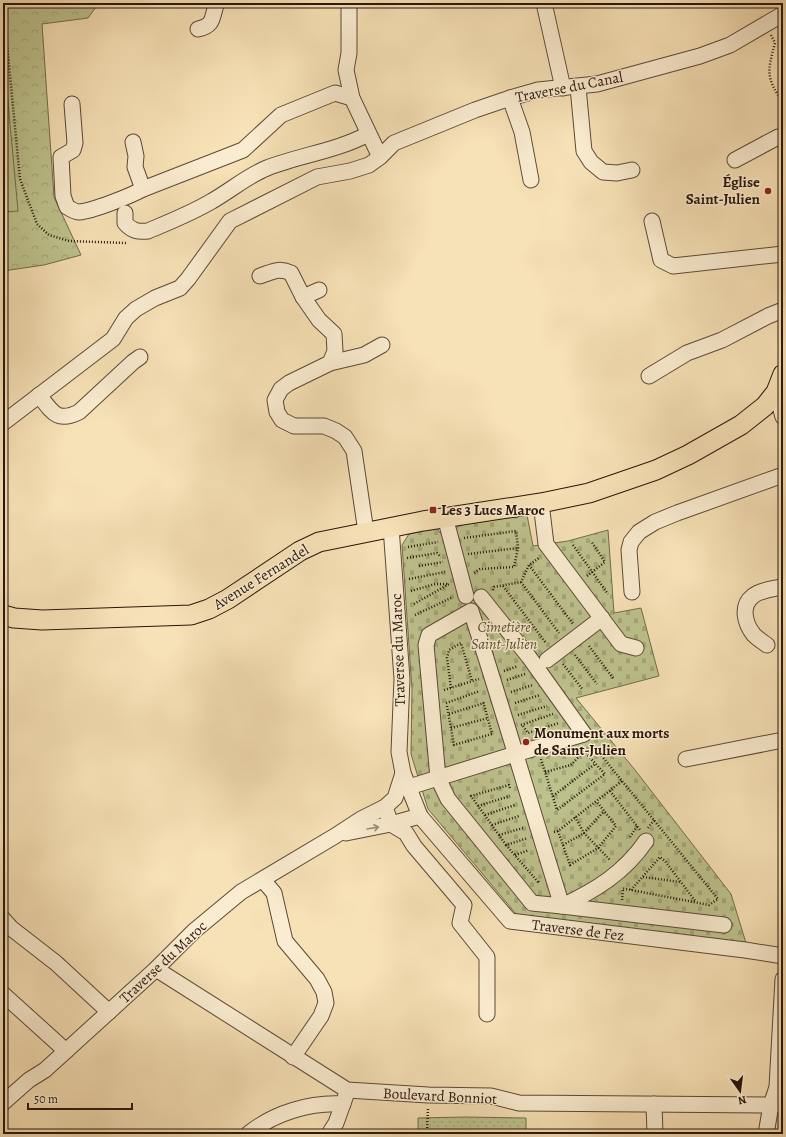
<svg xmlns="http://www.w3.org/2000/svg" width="786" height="1137" viewBox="0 0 786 1137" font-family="Alegreya,serif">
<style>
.forest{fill:url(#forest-crowns);stroke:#726c4c}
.cemetery{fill:url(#cemetery-stones);stroke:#726c4c}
.park{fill:url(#park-dots);stroke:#726c4c}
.pitch{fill:#bdc28d;stroke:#726c4c}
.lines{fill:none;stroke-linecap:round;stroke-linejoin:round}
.minor-casing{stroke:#5c4936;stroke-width:17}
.major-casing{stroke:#28160c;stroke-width:21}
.path{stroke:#28160c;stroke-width:2.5;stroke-dasharray:1 2;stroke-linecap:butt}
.minor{stroke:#faecd0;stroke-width:15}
.major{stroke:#f7e1b6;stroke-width:19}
.oneway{stroke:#9c8c78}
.poi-dot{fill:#8f2418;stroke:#faecd0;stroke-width:1.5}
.labels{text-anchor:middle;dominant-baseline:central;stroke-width:3;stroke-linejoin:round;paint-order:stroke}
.street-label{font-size:15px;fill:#28160c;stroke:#faecd0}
.poi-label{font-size:15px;font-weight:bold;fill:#28160c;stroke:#faecd0;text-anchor:start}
.park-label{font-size:15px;font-style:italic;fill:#5c5239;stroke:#faecd0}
</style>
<defs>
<pattern id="forest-crowns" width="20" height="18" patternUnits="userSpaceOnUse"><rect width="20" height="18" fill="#bdc28d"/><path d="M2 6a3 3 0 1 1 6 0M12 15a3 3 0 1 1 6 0" fill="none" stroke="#a2a678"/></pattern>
<pattern id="cemetery-stones" width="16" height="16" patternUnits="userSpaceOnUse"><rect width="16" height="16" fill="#bdc28d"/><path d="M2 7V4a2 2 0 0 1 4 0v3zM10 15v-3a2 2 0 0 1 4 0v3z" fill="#a2a678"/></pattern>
<pattern id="park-dots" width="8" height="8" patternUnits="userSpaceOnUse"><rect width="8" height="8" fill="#bdc28d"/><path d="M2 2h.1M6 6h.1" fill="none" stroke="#a2a678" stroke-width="1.8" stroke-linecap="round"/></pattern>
</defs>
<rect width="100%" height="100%" fill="#f7e1b6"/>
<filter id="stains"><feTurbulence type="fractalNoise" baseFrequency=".005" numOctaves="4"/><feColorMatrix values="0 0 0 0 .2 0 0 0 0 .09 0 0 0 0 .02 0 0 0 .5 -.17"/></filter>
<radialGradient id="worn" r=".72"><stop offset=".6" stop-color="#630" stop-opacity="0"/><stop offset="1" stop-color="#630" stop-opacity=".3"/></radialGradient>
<!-- forest -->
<polygon class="forest" points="3,3 99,3 88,18 42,24 54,197 81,255 44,265 3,271"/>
<!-- cemetery -->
<polygon class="cemetery" points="527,515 533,546 568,541 608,530 614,613 641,608 659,676 576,698 635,770 731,894 746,943 517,915 428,809 411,754 412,689 402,545 409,534 437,528 440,533 443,534 456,531 458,525"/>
<!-- park -->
<polygon class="park" points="465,1117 526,1118 526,1134 418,1134 418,1118"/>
<!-- pitch -->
<polygon class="pitch" points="3,47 18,211 3,212"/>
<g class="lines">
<defs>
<g id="minor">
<polyline points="544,3 563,88"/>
<path d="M198 29C216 25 211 16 217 3"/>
<polyline points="578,87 584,151 591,162 603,172 617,173 632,170"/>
<polyline points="510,98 522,132 531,180"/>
<path d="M72 104 75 143 73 150 61 157 63 196 67 207C71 209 75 212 79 212 93 211 130 196 143 189L243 150 281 115 335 93 352 98"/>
<polyline points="133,142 136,156 135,167 143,189"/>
<polyline points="380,157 394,143 475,110 510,98 538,90 597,84 700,56 730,45 783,14"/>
<polyline points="735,160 778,137 783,136"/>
<path d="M125 213V223C132 231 138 232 148 231 169 222 192 213 212 201 230 191 247 176 267 168 300 155 337 151 368 134"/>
<polyline points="652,221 661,260 673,266 783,254"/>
<path d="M260 276C272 272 279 267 291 273L303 297 319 320 334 334 335 351 330 363 289 383 281 389 275 400 277 412 282 420 294 426H324L336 431 345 437 354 451 366 532"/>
<polyline points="303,297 319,290"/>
<polyline points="330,363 364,355 382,345"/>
<polyline points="649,376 687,353 722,340 768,316 783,310"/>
<polyline points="776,392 783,417"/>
<path d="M39 395C52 412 57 423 79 412L133 362 140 357"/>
<polyline points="3,423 113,339 126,318 136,309 155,298 180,288 188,279 230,221 317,177 350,171 369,165 380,157 352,98 346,70 349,53 349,3"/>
<polyline points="541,503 546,544 621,644 636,648"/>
<polyline points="445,517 466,596"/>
<polyline points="391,527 402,679 399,752 403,773 420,816 510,921 745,950 783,956"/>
<polyline points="632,592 629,550 631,542 639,532 655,522 677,513 783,475"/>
<path d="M471 611C503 709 531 807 562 906L532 903 448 799 438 778 426 645 429 635Z"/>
<path d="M767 645C763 642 758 639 754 635 745 624 740 606 753 596 759 591 775 588 783 587"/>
<polyline points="547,660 602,618"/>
<polyline points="686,759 783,740"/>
<polyline points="409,787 515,754 584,734 529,657 481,597"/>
<polyline points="385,807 391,824 406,833 414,846 464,905 460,923 487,957 487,1014"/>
<polyline points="346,833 391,824 420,816"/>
<path d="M646 841C624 873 596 890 562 906L724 925"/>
<polyline points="263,880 274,893 285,941 317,979 324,992 326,1003 321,1016 293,1057"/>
<polyline points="3,919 11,928 56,963 109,1012"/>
<polyline points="156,969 347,1090 428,1095 491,1096 519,1103 771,1105 783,1104"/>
<polyline points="3,994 66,1051"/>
<polyline points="3,1103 29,1080 45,1070 156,969 194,931 241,892 335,836 361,819 385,807 395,798 403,773"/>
<polyline points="654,1104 655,1134"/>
<path d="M248 1134C274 1113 310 1102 343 1104"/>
<polyline points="329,1134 336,1123 346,1095"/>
<polyline points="766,1134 771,1105 777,1087 783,979"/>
</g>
<polyline id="major" points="3,615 14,618 42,620 191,615 209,609 228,599 300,551 319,542 423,521 541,503 589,493 656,470 688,455 741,425 765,406 776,392 783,374"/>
</defs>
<!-- minor casing -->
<use href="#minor" class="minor-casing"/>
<!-- major casing -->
<use href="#major" class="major-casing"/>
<!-- path -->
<g class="path">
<polyline points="3,3 20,179 37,224 49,235 69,241 126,243"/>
<path d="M771 35 775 43C767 73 766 77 783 103"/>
<polyline points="464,538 516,531 518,548 514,567 480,569 474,573"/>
<polyline points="573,545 608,594"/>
<polyline points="408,547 438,542"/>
<polyline points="468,554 518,548"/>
<polyline points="407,558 437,553 441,557"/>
<polyline points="529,565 573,624"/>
<polyline points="419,566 443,562"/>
<polyline points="587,576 605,562 591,541"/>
<polyline points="409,579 445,572"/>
<polyline points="521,582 559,633"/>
<polyline points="503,586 546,643"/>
<polyline points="493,590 494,587 521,582 529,565 539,558"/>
<polyline points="411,591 435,584 448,584"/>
<polyline points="414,604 449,584"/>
<polyline points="415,615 453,597"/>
<polyline points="589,646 613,678"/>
<polyline points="575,655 597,684"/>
<polyline points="563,664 583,690"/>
<polyline points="504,671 518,666"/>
<polyline points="507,680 525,674"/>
<polyline points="451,688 447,658 449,650 461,643 472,681"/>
<polyline points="444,690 479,679"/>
<polyline points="511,692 533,685"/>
<polyline points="446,703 480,691"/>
<polyline points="515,703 540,695"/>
<polyline points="447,706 454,745 492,734 483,701"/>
<polyline points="449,714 484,703"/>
<polyline points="518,715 547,706"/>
<polyline points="521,725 553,714"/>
<polyline points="523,726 528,733 559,723"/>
<polyline points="451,728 488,718"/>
<polyline points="592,744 718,899 709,905 621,888"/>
<polyline points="541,759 557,810 605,774 582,749"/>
<polyline points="545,772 571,765 584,751"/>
<polyline points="510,788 509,785 471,796 506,845 528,838"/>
<polyline points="610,791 640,830"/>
<polyline points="553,796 595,764"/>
<polyline points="478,806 510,796"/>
<polyline points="485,815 515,805"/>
<polyline points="575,817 584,833 610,860"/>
<polyline points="492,825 519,816"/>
<polyline points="648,828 654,820"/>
<polyline points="558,831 570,865 598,848 616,826 597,802"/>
<polyline points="554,832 558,831 622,781"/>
<polyline points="499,835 523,828"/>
<polyline points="630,837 637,826"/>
<polyline points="506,845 539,883 538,881"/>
<polyline points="563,845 584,833 604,811"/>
<polyline points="515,855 529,850"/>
<polyline points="643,877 680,882"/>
<polyline points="631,890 660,857 665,861 696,902"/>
<polyline points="622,900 623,889"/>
<polyline points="427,1134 428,1107"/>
</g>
<!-- minor -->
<use href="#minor" class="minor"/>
<!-- major -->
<use href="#major" class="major"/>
</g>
<!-- one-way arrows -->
<defs><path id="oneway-shaft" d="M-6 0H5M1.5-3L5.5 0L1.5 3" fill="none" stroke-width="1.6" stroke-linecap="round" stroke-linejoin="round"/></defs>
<use class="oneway" href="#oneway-shaft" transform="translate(373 828) rotate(-10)"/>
<!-- markers -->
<g class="poi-dot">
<circle cx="768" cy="191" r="4"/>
<rect x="429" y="506" width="8" height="8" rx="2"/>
<circle cx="526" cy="742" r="4"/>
</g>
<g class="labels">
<!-- street labels -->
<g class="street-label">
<text transform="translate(569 87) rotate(-11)">Traverse du Canal</text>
<text transform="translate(261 577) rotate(-32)">Avenue Fernandel</text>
<text transform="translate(398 650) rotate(-92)">Traverse du Maroc</text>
<text transform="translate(578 930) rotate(7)">Traverse de Fez</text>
<text transform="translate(163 962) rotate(-43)">Traverse du Maroc</text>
<text transform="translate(440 1096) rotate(3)">Boulevard Bonniot</text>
</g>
<!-- poi labels -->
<g class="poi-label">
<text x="760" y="182" text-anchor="end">Église<tspan x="760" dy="17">Saint-Julien</tspan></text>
<text x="441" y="510">Les 3 Lucs Maroc</text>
<text x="534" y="733">Monument aux morts<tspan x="534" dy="17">de Saint-Julien</tspan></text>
</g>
<!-- park labels -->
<g class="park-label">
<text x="504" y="627">Cimetière<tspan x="504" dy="17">Saint-Julien</tspan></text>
</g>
</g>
<!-- margin -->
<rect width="786" height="1137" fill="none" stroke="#f7e1b6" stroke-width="16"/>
<rect x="4" y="4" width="778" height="1129" fill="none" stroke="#28160c" stroke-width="2"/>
<rect x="8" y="8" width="770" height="1121" fill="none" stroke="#28160c"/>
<!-- north arrow -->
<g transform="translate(740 1091) rotate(166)" stroke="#faecd0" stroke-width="3" paint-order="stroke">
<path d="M0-3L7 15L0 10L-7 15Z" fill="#28160c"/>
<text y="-6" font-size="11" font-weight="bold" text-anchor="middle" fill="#28160c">N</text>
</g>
<!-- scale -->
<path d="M28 1103v6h104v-6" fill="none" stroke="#28160c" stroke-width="2"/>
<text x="34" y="1103" font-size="12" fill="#28160c" stroke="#faecd0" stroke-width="3" paint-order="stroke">50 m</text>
<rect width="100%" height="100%" filter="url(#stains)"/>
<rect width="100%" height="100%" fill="url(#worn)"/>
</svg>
